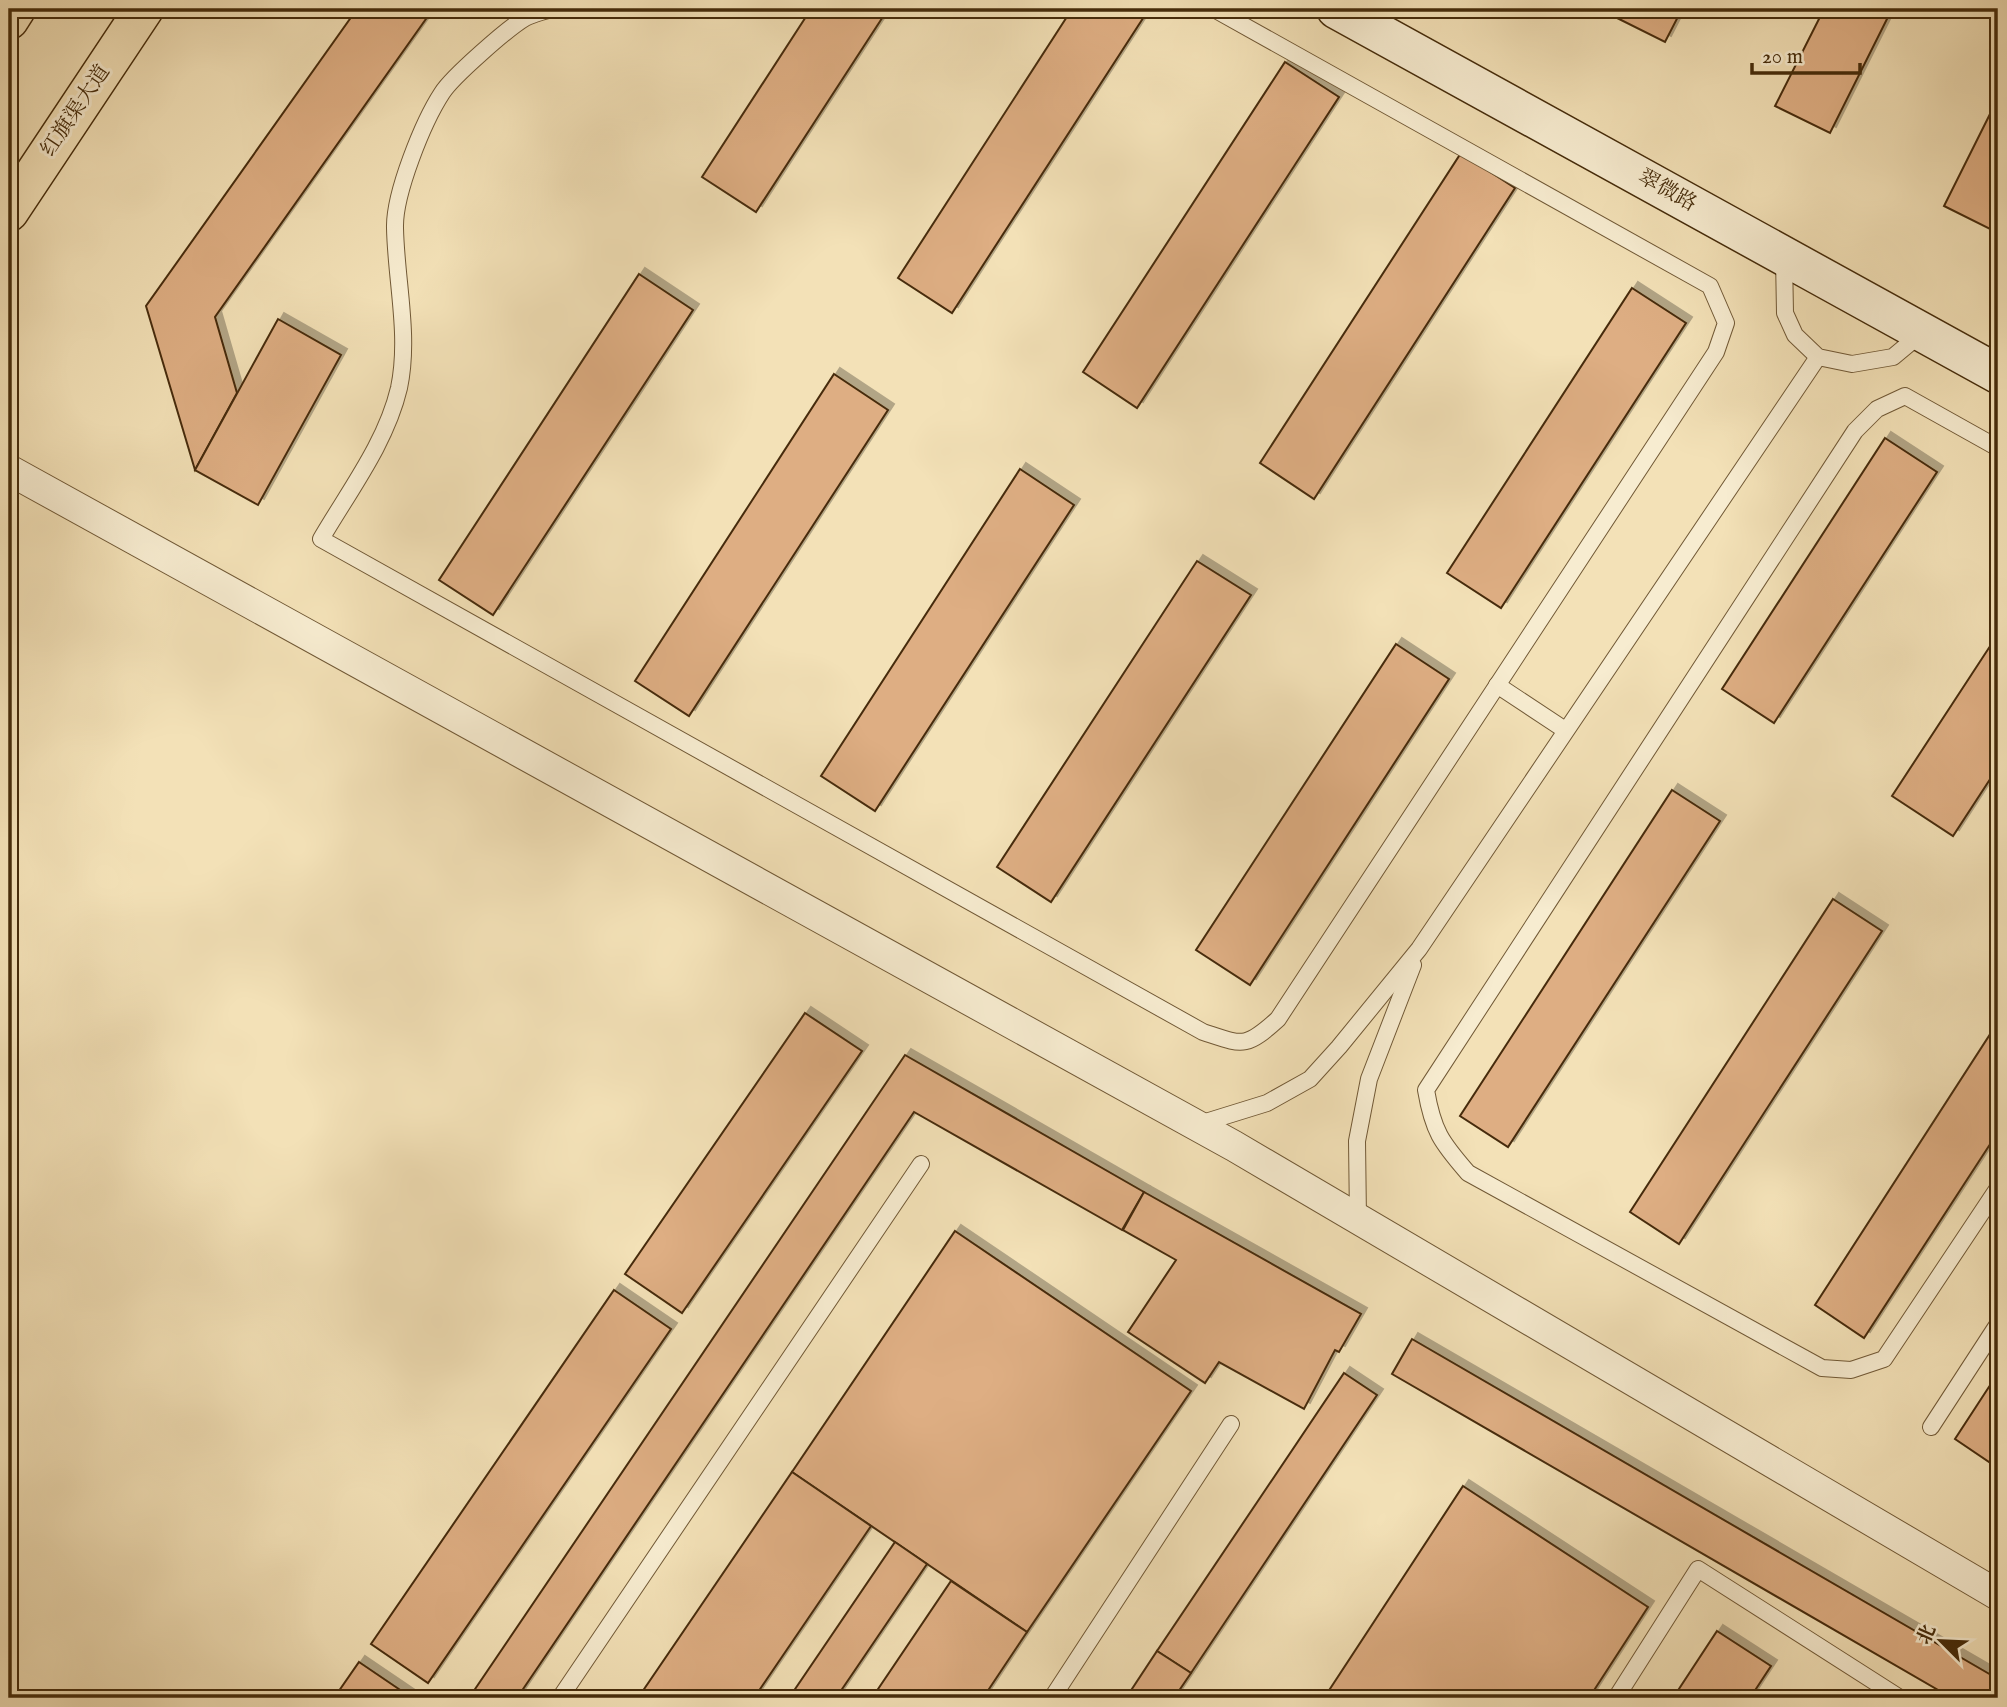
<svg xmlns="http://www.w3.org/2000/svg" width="2007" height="1707" viewBox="0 0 2007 1707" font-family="'IM FELL English','Noto Serif SC',serif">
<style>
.building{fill:#deae83;stroke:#462c0b;stroke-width:2;filter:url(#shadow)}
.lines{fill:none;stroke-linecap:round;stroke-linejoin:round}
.lane-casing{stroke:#715936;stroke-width:18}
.street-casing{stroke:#715936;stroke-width:32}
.secondary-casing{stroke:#462c0b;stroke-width:41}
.primary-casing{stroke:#462c0b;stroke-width:41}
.lane{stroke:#f7ecd0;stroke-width:16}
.street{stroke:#f7ecd0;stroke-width:30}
.secondary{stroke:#f7ecd0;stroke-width:38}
.primary{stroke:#f3e1b7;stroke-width:38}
.labels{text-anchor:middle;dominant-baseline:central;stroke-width:6;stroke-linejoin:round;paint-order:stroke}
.street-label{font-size:21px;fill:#462c0b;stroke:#f7ecd0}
</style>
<defs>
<filter id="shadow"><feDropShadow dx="6" dy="-6" stdDeviation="0" flood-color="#0004"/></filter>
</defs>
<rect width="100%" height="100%" fill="#f3e1b7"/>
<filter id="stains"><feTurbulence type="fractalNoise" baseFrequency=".00286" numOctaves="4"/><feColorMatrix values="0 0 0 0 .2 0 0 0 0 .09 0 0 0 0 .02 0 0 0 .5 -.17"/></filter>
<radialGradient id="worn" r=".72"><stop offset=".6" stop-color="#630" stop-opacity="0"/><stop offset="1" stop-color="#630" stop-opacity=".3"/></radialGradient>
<!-- building -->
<g class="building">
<polygon points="357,9 433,9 215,317 237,393 195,470 146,306"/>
<polygon points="811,9 888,9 756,212 702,177"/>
<polygon points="1072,9 1149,9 952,313 898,278"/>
<polygon points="1619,9 1682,9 1665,42 1615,17"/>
<polygon points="1824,9 1892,9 1830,133 1775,106"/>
<polygon points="1285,62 1339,97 1137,408 1083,372"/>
<polygon points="1998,98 1998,222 1994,231 1944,206"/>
<polygon points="1461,153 1515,188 1314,499 1260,463"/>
<polygon points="639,274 693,310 493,615 439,580"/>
<polygon points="1632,288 1686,323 1501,608 1447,573"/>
<polygon points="278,319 341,355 258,505 195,470"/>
<polygon points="834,374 888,410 689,716 635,681"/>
<polygon points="1885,438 1937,472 1774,723 1722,689"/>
<polygon points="1020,469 1074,505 875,811 821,776"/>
<polygon points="1197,561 1251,595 1051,902 997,867"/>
<polygon points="1998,634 1998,767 1953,836 1892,796"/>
<polygon points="1396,644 1449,679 1250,985 1196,950"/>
<polygon points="1672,790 1720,821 1508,1147 1460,1116"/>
<polygon points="1833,899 1882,931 1679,1244 1630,1212"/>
<polygon points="805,1013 862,1051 682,1313 625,1274"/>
<polygon points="1998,1022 1998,1132 1864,1338 1815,1305"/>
<polygon points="905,1055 1144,1192 1122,1230 914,1112 517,1698 469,1698"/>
<polygon points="1144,1192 1361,1314 1339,1352 1335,1350 1304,1409 1219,1362 1205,1383 1128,1332 1176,1260 1123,1230"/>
<polygon points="955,1231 1191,1391 1027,1632 792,1472"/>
<polygon points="614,1290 671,1329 428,1683 371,1644"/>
<polygon points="1412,1339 1998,1679 1998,1698 1952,1698 1392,1374"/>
<polygon points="1344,1373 1377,1395 1191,1673 1157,1651"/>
<polygon points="1998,1373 1998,1468 1955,1439"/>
<polygon points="792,1472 871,1526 754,1698 638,1698"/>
<polygon points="1463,1486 1648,1607 1589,1698 1324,1698"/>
<polygon points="895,1542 927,1564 836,1698 789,1698"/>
<polygon points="951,1581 1027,1632 983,1698 872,1698"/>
<polygon points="1717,1631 1771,1666 1750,1698 1673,1698"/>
<polygon points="1157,1651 1191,1673 1174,1698 1126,1698"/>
<polygon points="359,1662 412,1698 334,1698"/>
</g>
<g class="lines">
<defs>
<g id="lane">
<path d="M550 9C542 12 533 14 525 18 508 28 452 77 442 93 423 122 394 194 395 228 396 281 410 336 399 388 386 443 349 491 321 539L1203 1032C1243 1045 1245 1049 1278 1019L1716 352 1726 323 1710 286 1214 9"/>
<polyline points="1784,258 1785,313 1795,335 1818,357 1852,364 1893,357 1923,332"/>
<path d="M1998 448 1905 396 1877 409 1855 431 1426 1090C1433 1131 1441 1142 1468 1173L1822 1368 1851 1370 1884 1359 1998 1188"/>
<polyline points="1497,685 1565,730"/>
<polyline points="1196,1125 1267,1103 1310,1079 1339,1047 1419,949 1818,357"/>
<polyline points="1358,1219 1357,1141 1369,1079 1413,965"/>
<polyline points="1931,1427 1998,1324"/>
<polyline points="560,1698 921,1164"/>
<polyline points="1052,1698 1231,1424"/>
<polyline points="1616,1698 1698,1569 1900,1698"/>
</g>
<polyline id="street" points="9,470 1234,1146 1998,1595"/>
<polyline id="secondary" points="1336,9 1998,374"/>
<g id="primary">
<polyline points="9,20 16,9"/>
<polyline points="9,212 144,9"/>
</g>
</defs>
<!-- lane casing -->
<use href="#lane" class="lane-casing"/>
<!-- street casing -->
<use href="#street" class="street-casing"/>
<!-- secondary casing -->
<use href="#secondary" class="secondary-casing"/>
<!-- primary casing -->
<use href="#primary" class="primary-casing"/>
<!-- lane -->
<use href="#lane" class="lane"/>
<!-- street -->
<use href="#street" class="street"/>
<!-- secondary -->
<use href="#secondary" class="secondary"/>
<!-- primary -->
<use href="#primary" class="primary"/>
</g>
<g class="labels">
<!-- street labels -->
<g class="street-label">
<text transform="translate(76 111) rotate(-56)">红旗渠大道</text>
<text transform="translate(1667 191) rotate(29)">翠微路</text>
</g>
</g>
<!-- margin -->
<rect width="2007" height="1707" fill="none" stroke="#f3e1b7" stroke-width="35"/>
<rect x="10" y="10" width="1986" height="1686" fill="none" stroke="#462c0b" stroke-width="3.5"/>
<rect x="18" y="18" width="1972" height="1672" fill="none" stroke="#462c0b" stroke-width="2"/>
<!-- north arrow -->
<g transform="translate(1941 1641) rotate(294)" stroke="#f7ecd0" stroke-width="5" paint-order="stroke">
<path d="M0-5L12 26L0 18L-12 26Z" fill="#462c0b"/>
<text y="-10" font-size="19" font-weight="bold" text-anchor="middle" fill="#462c0b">北</text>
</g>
<!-- scale -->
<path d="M1752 63v10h108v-10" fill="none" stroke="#462c0b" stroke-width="3.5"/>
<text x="1762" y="63" font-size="21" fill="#462c0b" stroke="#f7ecd0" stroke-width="5" paint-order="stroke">20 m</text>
<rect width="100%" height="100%" filter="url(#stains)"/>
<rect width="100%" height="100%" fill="url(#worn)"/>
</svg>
